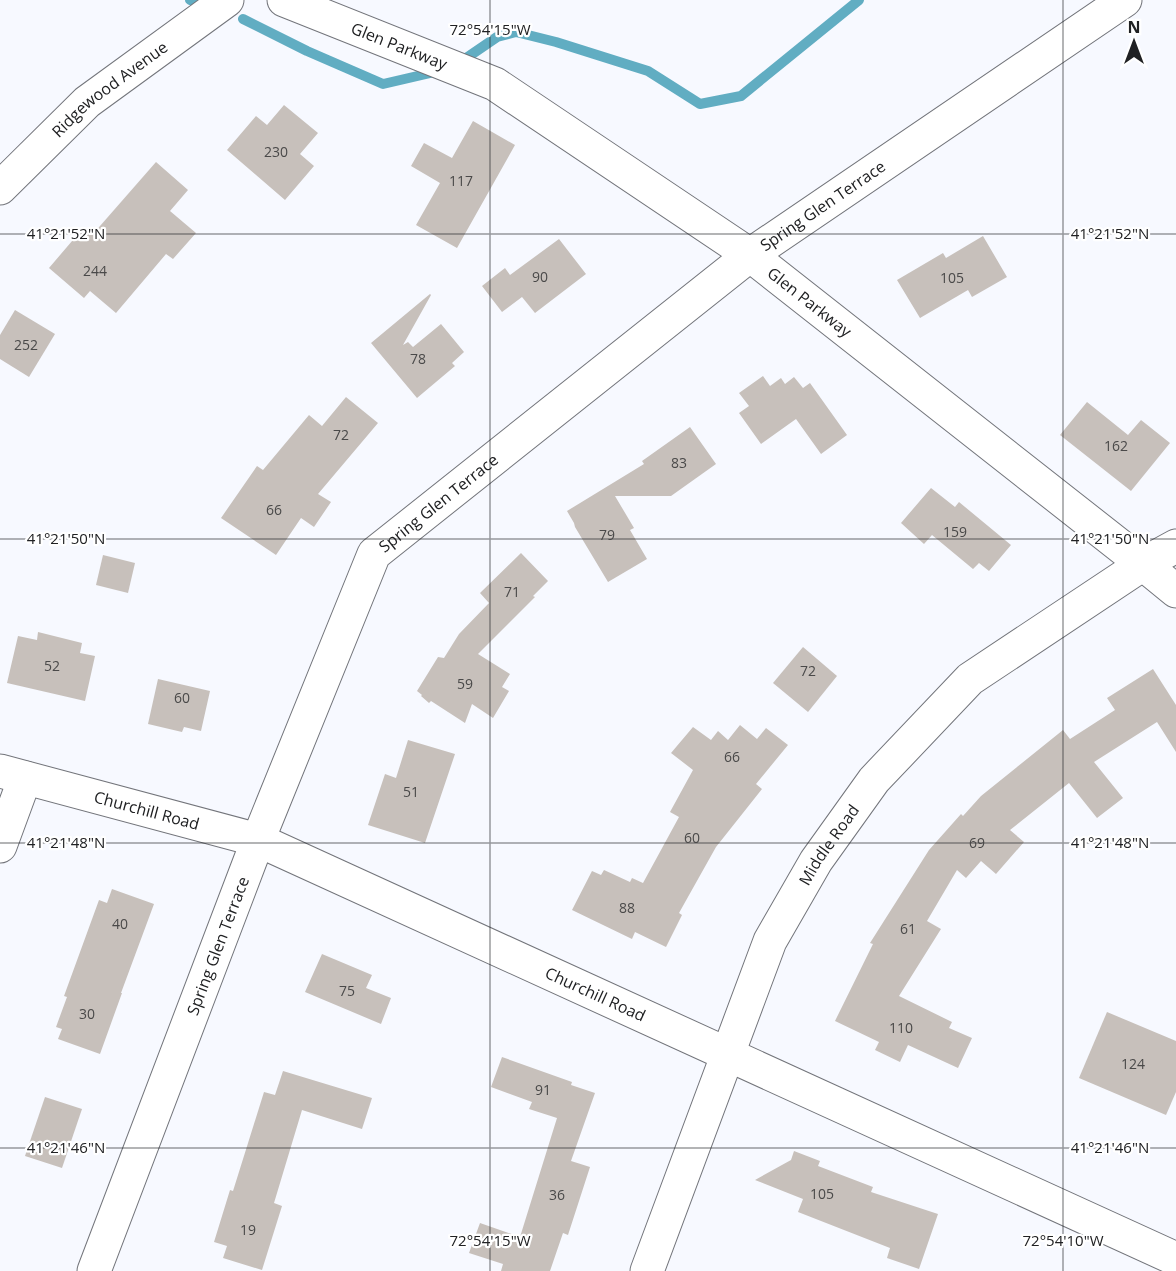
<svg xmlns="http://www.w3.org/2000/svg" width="1176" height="1271" viewBox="0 0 1176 1271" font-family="'Open Sans',sans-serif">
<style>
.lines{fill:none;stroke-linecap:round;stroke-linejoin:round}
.stream{stroke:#61adc2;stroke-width:10}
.building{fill:#c7c0bb}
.minor-casing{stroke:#73757b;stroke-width:35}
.minor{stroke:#fff;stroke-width:33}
.ticks{fill:none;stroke:#202123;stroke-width:1.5;stroke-opacity:0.45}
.labels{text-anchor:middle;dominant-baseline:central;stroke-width:4.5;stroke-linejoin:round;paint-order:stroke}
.number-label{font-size:14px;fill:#4a4949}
.street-label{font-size:16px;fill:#202123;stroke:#fff}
.ticks-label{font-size:15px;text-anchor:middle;fill:#202123;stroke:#fff;stroke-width:4.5;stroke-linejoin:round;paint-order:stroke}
</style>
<rect width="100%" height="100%" fill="#f7f9ff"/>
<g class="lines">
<!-- stream -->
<g class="stream">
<polyline points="190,0 201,2"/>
<polyline points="243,19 307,51 383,84 439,71"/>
<polyline points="459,63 497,37 516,32 556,42 648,71 700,104 741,96 859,0"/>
</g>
</g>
<!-- building -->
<g class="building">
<polygon points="284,105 318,133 300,154 314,166 285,200 227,150 256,116 267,125"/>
<polygon points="473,121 515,145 457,248 416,225 440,183 411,166 424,143 452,158"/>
<polygon points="156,162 188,190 170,211 196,233 173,259 166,254 116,313 90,291 84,298 49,268 84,227 93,234"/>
<polygon points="983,236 1007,277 972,297 968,290 920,318 897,280 943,253 946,258"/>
<polygon points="559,239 586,274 535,313 522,297 502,312 482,286 505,268 510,275"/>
<polygon points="430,294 431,295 403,345 408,342 413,347 441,324 464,352 452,363 455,366 417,398 371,343"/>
<polygon points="15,310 55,334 29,377 0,359 0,335"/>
<polygon points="763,376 770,386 781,378 785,384 794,377 803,388 810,383 847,435 821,454 796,419 761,444 739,413 749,406 739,393"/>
<polygon points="346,397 378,423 318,494 331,502 314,527 301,518 276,555 221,518 257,466 263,470 309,415 322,426"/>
<polygon points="1087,402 1128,435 1141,420 1170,443 1131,491 1060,435"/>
<polygon points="690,427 716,464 671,496 615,496 634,528 630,530 647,559 608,582 575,527 574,523 567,511 644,464 642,461"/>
<polygon points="931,488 955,507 959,502 1011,545 989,571 979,563 973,569 932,535 924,544 901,523"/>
<polygon points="521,553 548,581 533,596 535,597 478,654 510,674 502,687 509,691 493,718 472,704 465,723 431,701 429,703 421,696 422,695 417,691 438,657 444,658 459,634 489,603 480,593"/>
<polygon points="103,555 135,563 128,593 96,585"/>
<polygon points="38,632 82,643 80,653 95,656 85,701 7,683 18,636 37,640"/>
<polygon points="803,647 837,676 808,712 773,683"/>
<polygon points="1153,669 1176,705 1176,752 1157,722 1094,762 1123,798 1097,818 1069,783 1010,830 1024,842 996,874 981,861 966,878 957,870 927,921 941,929 899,996 952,1022 949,1028 972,1038 958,1068 908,1045 900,1062 875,1050 879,1042 835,1021 873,944 870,943 929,850 961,814 963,816 981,796 1063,730 1070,739 1115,710 1107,698"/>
<polygon points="158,679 210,691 201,731 184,727 182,732 148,724"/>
<polygon points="740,725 757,739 766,728 788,745 756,784 762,789 716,847 679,913 682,915 666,947 635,932 632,939 572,910 592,871 601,875 604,870 630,882 632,878 643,883 679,817 670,812 693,770 671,753 693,727 711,740 718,731 728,740"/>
<polygon points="408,740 455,754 425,843 368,825 385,774 396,778"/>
<polygon points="112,889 154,904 121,993 122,993 100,1054 58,1039 62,1029 56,1027 67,997 64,996 99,900 107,903"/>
<polygon points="322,954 372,975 366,988 391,998 381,1024 305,992"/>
<polygon points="1107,1012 1176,1041 1176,1092 1166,1115 1079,1078"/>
<polygon points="502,1057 572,1082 571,1085 595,1093 571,1161 590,1167 568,1235 563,1233 550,1271 501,1271 503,1264 469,1253 480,1223 520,1237 557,1118 529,1109 532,1102 491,1087"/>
<polygon points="283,1071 372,1098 362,1129 302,1110 274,1203 282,1206 262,1270 223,1258 227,1246 214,1242 230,1190 233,1191 264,1092 275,1095"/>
<polygon points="45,1097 82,1109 62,1168 25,1156"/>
<polygon points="794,1151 820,1161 818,1166 873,1187 871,1192 938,1214 919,1269 887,1258 890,1248 798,1212 803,1199 755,1180 791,1160"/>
</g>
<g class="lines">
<defs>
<g id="minor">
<path id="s1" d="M284 0 495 84 750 255 1143 564 1176 591"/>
<path id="s2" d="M0 188 87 102 227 0"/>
<path id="s3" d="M0 771 258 840 1176 1259"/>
<polyline points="0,846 25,778"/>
<path id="s4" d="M94 1271 258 840 374 554 750 255 1125 0"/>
<path id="s5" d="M647 1271 770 941 816 861 874 780 970 679 1143 564 1176 546"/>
</g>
</defs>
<!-- minor casing -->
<use href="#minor" class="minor-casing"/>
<!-- minor -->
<use href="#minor" class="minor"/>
</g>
<!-- ticks -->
<path class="ticks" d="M490 0V1271M1063 0V1271M0 234H1176M0 539H1176M0 843H1176M0 1148H1176"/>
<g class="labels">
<!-- number labels -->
<g class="number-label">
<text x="276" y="151">230</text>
<text x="461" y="180">117</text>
<text x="95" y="270">244</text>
<text x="540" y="276">90</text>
<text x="952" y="277">105</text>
<text x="26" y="344">252</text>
<text x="418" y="358">78</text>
<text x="341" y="434">72</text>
<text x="1116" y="445">162</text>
<text x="679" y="462">83</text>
<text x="274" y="509">66</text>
<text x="955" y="531">159</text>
<text x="607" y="534">79</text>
<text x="512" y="591">71</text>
<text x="52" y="665">52</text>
<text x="808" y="670">72</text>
<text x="465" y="683">59</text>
<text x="182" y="697">60</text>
<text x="732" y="756">66</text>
<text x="411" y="791">51</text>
<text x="692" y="837">60</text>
<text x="977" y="842">69</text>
<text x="627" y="907">88</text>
<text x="120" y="923">40</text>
<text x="908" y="928">61</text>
<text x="347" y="990">75</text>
<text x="87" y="1013">30</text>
<text x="901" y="1027">110</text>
<text x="1133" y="1063">124</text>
<text x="543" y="1089">91</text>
<text x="822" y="1193">105</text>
<text x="557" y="1194">36</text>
<text x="248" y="1229">19</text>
</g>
<!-- street labels -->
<g class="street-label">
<text stroke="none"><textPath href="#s1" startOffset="124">Glen Parkway</textPath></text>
<text stroke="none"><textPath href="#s2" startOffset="148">Ridgewood Avenue</textPath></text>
<text stroke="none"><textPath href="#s4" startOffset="1338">Spring Glen Terrace</textPath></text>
<text stroke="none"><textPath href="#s1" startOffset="610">Glen Parkway</textPath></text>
<text stroke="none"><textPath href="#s4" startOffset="852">Spring Glen Terrace</textPath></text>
<text stroke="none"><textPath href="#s3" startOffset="152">Churchill Road</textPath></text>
<text stroke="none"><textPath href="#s5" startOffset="465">Middle Road</textPath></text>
<text stroke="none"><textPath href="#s4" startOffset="348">Spring Glen Terrace</textPath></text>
<text stroke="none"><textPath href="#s3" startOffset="638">Churchill Road</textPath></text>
</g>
</g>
<g class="ticks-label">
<text x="490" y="35">72°54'15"W</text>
<text x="66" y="239">41°21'52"N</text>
<text x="1110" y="239">41°21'52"N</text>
<text x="66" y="544">41°21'50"N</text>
<text x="1110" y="544">41°21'50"N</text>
<text x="66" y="848">41°21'48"N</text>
<text x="1110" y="848">41°21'48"N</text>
<text x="66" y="1153">41°21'46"N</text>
<text x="1110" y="1153">41°21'46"N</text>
<text x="490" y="1246">72°54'15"W</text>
<text x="1063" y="1246">72°54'10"W</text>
</g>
<!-- north arrow -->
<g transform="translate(1134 42)" stroke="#ffffff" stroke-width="4.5" paint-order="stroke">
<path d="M0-4.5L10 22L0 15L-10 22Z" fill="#202123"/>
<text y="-9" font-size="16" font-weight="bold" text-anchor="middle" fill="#202123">N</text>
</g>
</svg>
